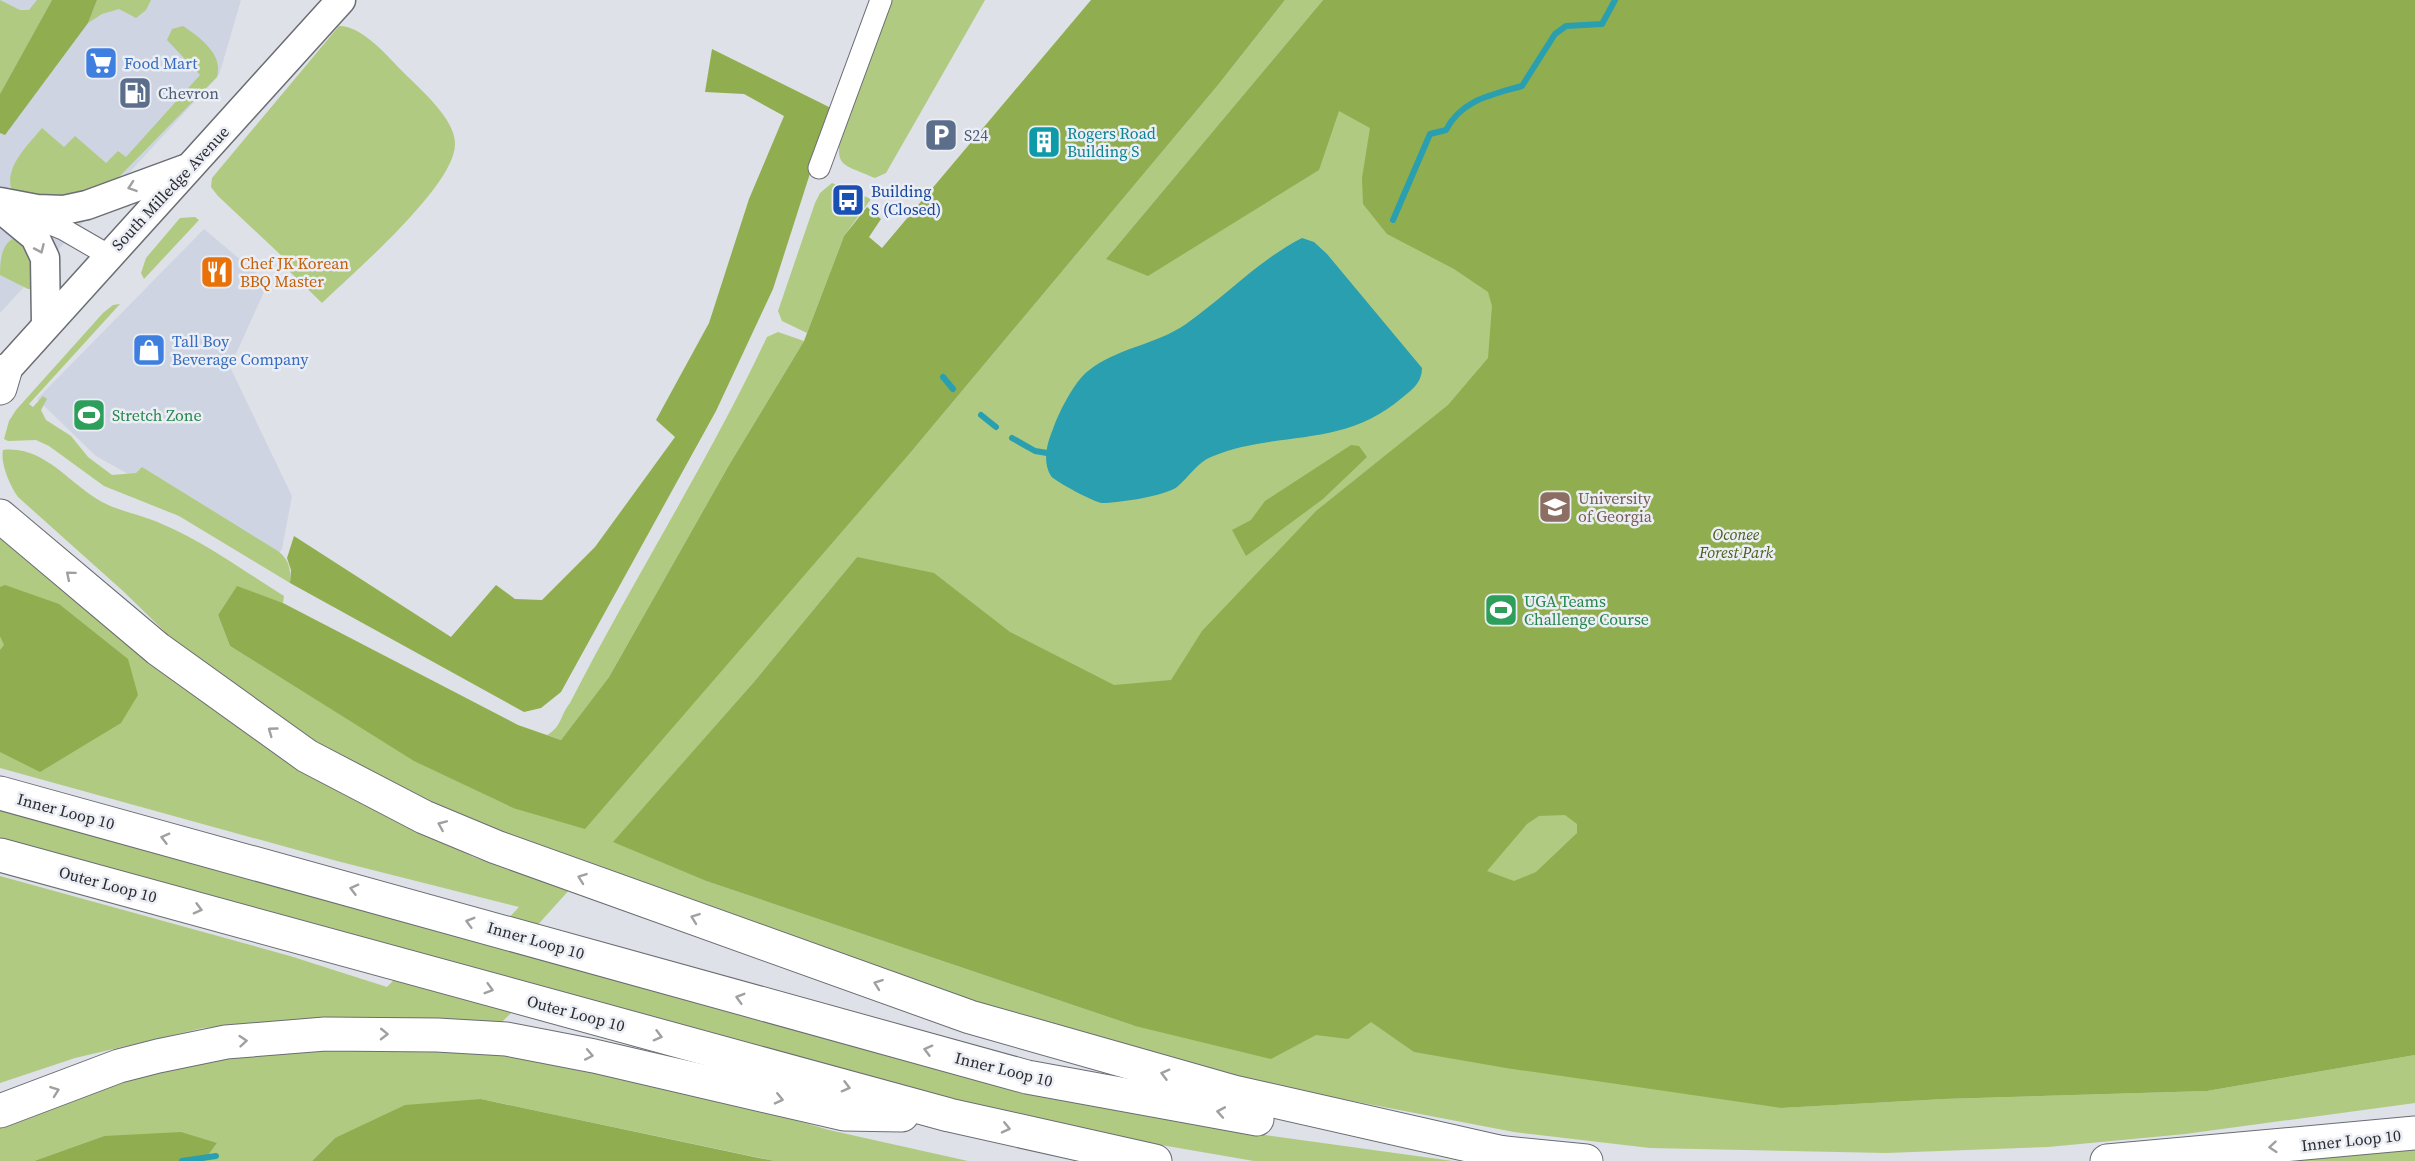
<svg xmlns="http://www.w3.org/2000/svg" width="2415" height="1161" viewBox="0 0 2415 1161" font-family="'Source Serif 4',serif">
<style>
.built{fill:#ced4e2}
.green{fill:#b0ca81;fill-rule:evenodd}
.forest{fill:#90ae4f;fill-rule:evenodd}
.water{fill:#299fb0}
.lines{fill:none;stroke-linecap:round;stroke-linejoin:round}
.stream{stroke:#299fb0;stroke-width:6}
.minor-casing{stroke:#6a6d73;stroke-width:23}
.secondary-casing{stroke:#6a6d73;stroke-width:31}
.motorway-casing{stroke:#6a6d73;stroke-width:35}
.minor{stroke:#fff;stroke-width:21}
.secondary{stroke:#fff;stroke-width:28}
.motorway{stroke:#fff;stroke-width:33}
.oneway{stroke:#a0a0a1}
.labels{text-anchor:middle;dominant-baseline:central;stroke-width:5;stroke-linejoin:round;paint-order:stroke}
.shop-label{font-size:16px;fill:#366cbe;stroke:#ebeef5;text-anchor:start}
.service-label{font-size:16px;fill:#4e5e75;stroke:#ebeef5;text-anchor:start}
.culture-label{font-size:16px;fill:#0d838f;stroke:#ebeef5;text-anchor:start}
.street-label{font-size:16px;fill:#2b2c2f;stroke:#ebeef5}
.transit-label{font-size:16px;fill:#164399;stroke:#ebeef5;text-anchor:start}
.food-label{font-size:16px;fill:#c56008;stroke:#ebeef5;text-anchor:start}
.leisure-label{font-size:16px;fill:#27864d;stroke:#ebeef5;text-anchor:start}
.education-label{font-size:16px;fill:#785e54;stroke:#ebeef5;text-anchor:start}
.park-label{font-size:16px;font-style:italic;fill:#4a5d1a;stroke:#ebeef5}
</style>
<rect width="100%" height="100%" fill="#dee1e7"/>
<!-- built -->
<g class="built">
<polygon points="0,0 241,0 219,75 0,313"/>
<polygon points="204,229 268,283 230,367 292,496 282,549 276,557 96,456 37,399"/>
</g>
<!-- green -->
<g class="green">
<polygon points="0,0 20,10 29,10 37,0 52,0 0,94"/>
<polygon points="97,0 151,0 146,10 136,18 119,9 102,14 88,23"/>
<path d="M891 0H985L886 173 875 178C841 163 834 168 842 128Z"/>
<path d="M1285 0H1323L1106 259 1342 0H2415L1781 1108 1944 1099 2207 1091 2415 1055V1103L2185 1134 2048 1147 1886 1153 1650 1148 1514 1132 1248 1081 1086 1040 590 867 515 950 1236 1131 1453 1161H1254L1074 1130 764 1050 540 985 473 1050 520 1054 730 1101 829 1130 968 1161H775L481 1099 335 1138 312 1161H204L217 1143 104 1136 34 1161H0V1115L328 1018 203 1028 75 1058 0 1083V876L290 956 387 987 420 953 378 941 375 944 0 842V806L485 943 519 907 337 861 0 768V533L346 792 473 857 542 881 447 815 292 734 202 668 123 591 18 497C10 486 0 463 3 450 44 445 69 484 102 502 121 512 143 515 162 524 205 542 245 572 284 596L283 603 237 587 218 615 230 646 415 761 513 808 916 446 1218 85ZM857 557 1135 1026 706 881 614 842 753 683Z"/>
<path d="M183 26C200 37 224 55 217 77L113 183 79 200 14 194C0 171 28 145 42 128L64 147 75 136 106 163 118 151 126 157 200 75 167 40 172 29Z"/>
<path d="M339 26C363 26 388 57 404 73 420 89 455 119 455 143 457 184 353 273 322 303L282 264 285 259 218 196 211 187 212 178Z"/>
<polygon points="832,183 871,199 844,236 807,333 782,321 778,311 815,203 820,193"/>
<polygon points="195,217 199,220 144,279 141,273 146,258 180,218"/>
<path d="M17 237 30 244 36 289H28L0 275C0 261 1 242 17 237Z"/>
<path d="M120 304 29 404 33 407 43 396 47 399 41 410 46 420 71 436 88 457 112 475 136 473 142 467 278 551C289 560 291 568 290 583L179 516 104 486 49 446 36 440 8 441 4 439 9 421 16 410 103 313 113 305Z"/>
<path d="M778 332 804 341 729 465 609 677 561 740 547 735C562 727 560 715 570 703 633 580 708 462 767 337Z"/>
<polygon points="2415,1142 2415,1161 2268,1161"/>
</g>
<!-- forest -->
<g class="forest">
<polygon points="52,0 97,0 88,23 5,135 0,133 0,94"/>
<polygon points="1091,0 1285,0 1218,85 916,446 585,829 513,808 414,761 230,646 218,615 237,586 283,603 518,725 561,740 609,677 729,465 804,341 844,236 867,207 881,219 869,237 882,248"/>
<path d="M1323 0H2415V1055L2207 1091 1944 1099 1781 1108 1506 1068 1414 1052 1371 1022 1348 1039 1316 1035 1271 1059 1135 1026 706 881 613 842 753 683 857 557 934 573 1010 632 1114 685 1171 680 1202 631 1316 511 1448 405 1488 358 1492 306 1488 292 1454 269 1387 234 1363 204 1362 178 1370 128 1339 111 1319 170 1148 276 1106 259ZM1565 815 1577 824V833L1536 872 1514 881 1487 871 1527 824 1539 816Z"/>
<polygon points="712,49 831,108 773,289 716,411 561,692 541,708 524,712 290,583 291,570 287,558 294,536 451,637 496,585 515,599 542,600 595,547 675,437 656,420 709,323 749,199 784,116 744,94 705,92"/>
<polygon points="1351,445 1359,446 1367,457 1323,499 1246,556 1232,530 1251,520 1265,501"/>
<polygon points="5,585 59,604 128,659 138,695 121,723 40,772 0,752 0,650 4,645 0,636 0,587"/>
<polygon points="481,1099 759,1158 775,1161 312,1161 335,1138 405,1105"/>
<polygon points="181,1132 217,1143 204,1161 34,1161 104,1136"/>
</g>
<!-- water -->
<path class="water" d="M1302 238 1314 242 1327 254 1422 368C1422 382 1413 389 1403 397 1342 450 1278 429 1211 457 1198 462 1188 478 1177 487 1165 496 1118 503 1102 503 1096 503 1054 481 1051 476 1042 462 1047 443 1053 429 1059 412 1074 382 1088 371 1116 348 1156 345 1186 324 1226 296 1259 260 1302 238Z"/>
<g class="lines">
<!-- stream -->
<g class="stream">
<path d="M1393 220 1430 134 1446 130C1461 100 1491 95 1522 86L1555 34 1566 26 1602 24 1615 0"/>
<polyline points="943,377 953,389"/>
<polyline points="981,415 996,427"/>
<polyline points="1012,438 1035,451 1047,453"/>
<polyline points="182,1161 216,1156"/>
</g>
<defs>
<g id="minor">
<polyline points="819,168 881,0"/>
<polyline points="23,213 63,229 108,255"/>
</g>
<g id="secondary">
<polyline points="0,202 37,209 64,210 87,205 185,169"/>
<polyline points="0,208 35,237 45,258 46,325"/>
<polyline points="0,377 341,0"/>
</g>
<g id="motorway">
<polyline points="0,388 5,371"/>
<polyline points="0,516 158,649 307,756 424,817 496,847 970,1017 1234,1092 1508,1154"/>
<polyline points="0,793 1027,1077 1257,1119"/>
<polyline points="0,855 949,1115 1155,1161"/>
<polyline points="0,1111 119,1066 158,1056 226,1042 325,1034 437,1035 506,1039 594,1056 844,1114 902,1115"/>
<polyline points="1486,1151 1586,1161"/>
<polyline points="2107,1161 2415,1133"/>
</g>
</defs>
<!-- minor casing -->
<use href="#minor" class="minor-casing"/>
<!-- secondary casing -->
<use href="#secondary" class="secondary-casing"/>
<!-- motorway casing -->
<use href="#motorway" class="motorway-casing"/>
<!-- minor -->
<use href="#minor" class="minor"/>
<!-- secondary -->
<use href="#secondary" class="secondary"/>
<!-- motorway -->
<use href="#motorway" class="motorway"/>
</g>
<!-- one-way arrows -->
<defs><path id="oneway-chevron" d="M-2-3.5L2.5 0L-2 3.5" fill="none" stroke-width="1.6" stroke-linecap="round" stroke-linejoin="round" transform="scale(1.5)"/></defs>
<g class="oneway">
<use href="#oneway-chevron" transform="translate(132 187) rotate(161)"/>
<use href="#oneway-chevron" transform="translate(40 249) rotate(66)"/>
<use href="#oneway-chevron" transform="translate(70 575) rotate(-140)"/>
<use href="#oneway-chevron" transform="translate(272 731) rotate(-144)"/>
<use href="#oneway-chevron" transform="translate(442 825) rotate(-157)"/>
<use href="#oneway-chevron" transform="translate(165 838) rotate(-165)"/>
<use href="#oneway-chevron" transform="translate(582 878) rotate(-160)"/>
<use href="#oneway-chevron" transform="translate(354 889) rotate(-165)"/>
<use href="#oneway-chevron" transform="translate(198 909) rotate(15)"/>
<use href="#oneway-chevron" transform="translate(695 918) rotate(-160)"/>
<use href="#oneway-chevron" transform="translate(470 922) rotate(-164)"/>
<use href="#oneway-chevron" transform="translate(878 984) rotate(-160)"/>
<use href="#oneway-chevron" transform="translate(489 989) rotate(16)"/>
<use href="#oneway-chevron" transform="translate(740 998) rotate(-164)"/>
<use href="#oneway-chevron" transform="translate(384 1034) rotate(1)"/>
<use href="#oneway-chevron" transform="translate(658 1036) rotate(15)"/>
<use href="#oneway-chevron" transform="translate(243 1041) rotate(-5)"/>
<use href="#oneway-chevron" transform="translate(928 1050) rotate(-165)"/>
<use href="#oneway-chevron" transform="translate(589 1055) rotate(11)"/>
<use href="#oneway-chevron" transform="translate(1165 1074) rotate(-165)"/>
<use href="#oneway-chevron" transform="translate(846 1087) rotate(15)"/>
<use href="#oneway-chevron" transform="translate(55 1091) rotate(-20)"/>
<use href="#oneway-chevron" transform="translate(779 1099) rotate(13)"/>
<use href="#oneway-chevron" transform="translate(1221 1112) rotate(-170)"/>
<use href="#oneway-chevron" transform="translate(1006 1128) rotate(13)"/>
<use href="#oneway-chevron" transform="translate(2273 1147) rotate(175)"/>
</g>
<!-- icons -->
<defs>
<symbol id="supermarket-square" viewBox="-11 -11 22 22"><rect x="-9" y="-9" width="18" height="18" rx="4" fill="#3f7fe0" stroke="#ebeef5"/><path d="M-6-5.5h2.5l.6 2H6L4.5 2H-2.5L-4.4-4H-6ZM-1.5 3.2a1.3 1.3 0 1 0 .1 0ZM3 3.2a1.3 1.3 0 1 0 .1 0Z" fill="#fff"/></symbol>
<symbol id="fuel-square" viewBox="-11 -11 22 22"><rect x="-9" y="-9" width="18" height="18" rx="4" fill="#5c6f8a" stroke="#ebeef5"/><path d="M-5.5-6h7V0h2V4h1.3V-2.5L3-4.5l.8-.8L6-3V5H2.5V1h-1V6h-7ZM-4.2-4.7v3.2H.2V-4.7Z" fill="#fff"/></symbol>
<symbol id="parking-square" viewBox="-11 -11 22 22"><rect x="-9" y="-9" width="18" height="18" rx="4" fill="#5c6f8a" stroke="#ebeef5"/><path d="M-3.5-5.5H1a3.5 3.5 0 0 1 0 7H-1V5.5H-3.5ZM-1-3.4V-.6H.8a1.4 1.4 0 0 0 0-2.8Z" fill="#fff"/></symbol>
<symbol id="building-square" viewBox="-11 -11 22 22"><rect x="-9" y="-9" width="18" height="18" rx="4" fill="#0f9aa8" stroke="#ebeef5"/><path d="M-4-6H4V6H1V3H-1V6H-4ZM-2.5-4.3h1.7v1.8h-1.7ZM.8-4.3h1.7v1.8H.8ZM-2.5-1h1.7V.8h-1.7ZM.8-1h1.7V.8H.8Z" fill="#fff"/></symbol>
<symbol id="bus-square" viewBox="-11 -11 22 22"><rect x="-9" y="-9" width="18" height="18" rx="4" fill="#1a4fb4" stroke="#ebeef5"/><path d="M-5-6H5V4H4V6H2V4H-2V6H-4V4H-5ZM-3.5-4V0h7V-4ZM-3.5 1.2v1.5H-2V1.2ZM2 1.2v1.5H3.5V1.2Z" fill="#fff"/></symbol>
<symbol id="restaurant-square" viewBox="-11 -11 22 22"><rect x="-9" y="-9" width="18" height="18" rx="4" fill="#e8710a" stroke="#ebeef5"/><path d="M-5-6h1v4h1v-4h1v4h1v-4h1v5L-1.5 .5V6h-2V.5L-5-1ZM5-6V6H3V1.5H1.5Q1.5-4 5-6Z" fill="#fff"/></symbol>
<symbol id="shop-square" viewBox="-11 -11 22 22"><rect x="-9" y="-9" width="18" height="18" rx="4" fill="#3f7fe0" stroke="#ebeef5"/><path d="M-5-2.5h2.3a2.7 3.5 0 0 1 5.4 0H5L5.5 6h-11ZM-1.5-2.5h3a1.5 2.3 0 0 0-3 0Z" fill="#fff"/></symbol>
<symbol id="stadium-square" viewBox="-11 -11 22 22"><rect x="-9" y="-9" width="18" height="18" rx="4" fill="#2e9e5b" stroke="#ebeef5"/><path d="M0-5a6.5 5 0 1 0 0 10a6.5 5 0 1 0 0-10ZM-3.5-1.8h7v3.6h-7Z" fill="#fff"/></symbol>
<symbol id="university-square" viewBox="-11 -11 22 22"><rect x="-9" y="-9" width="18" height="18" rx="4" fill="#8d6e63" stroke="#ebeef5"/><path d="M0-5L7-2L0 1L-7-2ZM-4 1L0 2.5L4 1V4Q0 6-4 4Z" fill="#fff"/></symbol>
</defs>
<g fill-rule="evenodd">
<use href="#supermarket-square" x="82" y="44" width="38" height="38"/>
<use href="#fuel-square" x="116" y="74" width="38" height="38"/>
<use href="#parking-square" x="922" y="116" width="38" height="38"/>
<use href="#building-square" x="1025" y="123" width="38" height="38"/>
<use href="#bus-square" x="829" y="181" width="38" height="38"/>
<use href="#restaurant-square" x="198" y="253" width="38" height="38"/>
<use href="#shop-square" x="130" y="331" width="38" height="38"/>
<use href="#stadium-square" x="70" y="396" width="38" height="38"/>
<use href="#university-square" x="1536" y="488" width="38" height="38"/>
<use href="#stadium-square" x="1482" y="591" width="38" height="38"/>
</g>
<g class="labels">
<!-- shop labels -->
<g class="shop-label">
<text x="124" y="63">Food Mart</text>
<text x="172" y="341">Tall Boy<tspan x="172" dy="18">Beverage Company</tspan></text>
</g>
<!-- service labels -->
<g class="service-label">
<text x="158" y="93">Chevron</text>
<text x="964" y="135">S24</text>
</g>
<!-- culture labels -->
<g class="culture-label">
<text x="1067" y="133">Rogers Road<tspan x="1067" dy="18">Building S</tspan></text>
</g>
<!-- street labels -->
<g class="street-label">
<text transform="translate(170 188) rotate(-47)">South Milledge Avenue</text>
<text transform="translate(66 811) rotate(15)">Inner Loop 10</text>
<text transform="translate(108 884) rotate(15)">Outer Loop 10</text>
<text transform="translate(536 940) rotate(16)">Inner Loop 10</text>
<text transform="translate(576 1013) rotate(15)">Outer Loop 10</text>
<text transform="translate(1004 1069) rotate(14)">Inner Loop 10</text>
<text transform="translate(2351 1140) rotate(-6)">Inner Loop 10</text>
</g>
<!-- transit labels -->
<g class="transit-label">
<text x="871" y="191">Building<tspan x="871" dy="18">S (Closed)</tspan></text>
</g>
<!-- food labels -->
<g class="food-label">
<text x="240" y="263">Chef JK Korean<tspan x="240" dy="18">BBQ Master</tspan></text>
</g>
<!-- leisure labels -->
<g class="leisure-label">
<text x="112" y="415">Stretch Zone</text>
<text x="1524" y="601">UGA Teams<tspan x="1524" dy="18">Challenge Course</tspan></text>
</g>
<!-- education labels -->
<g class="education-label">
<text x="1578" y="498">University<tspan x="1578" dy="18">of Georgia</tspan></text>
</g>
<!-- park labels -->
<g class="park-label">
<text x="1736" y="534">Oconee<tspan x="1736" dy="18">Forest Park</tspan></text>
</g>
</g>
</svg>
